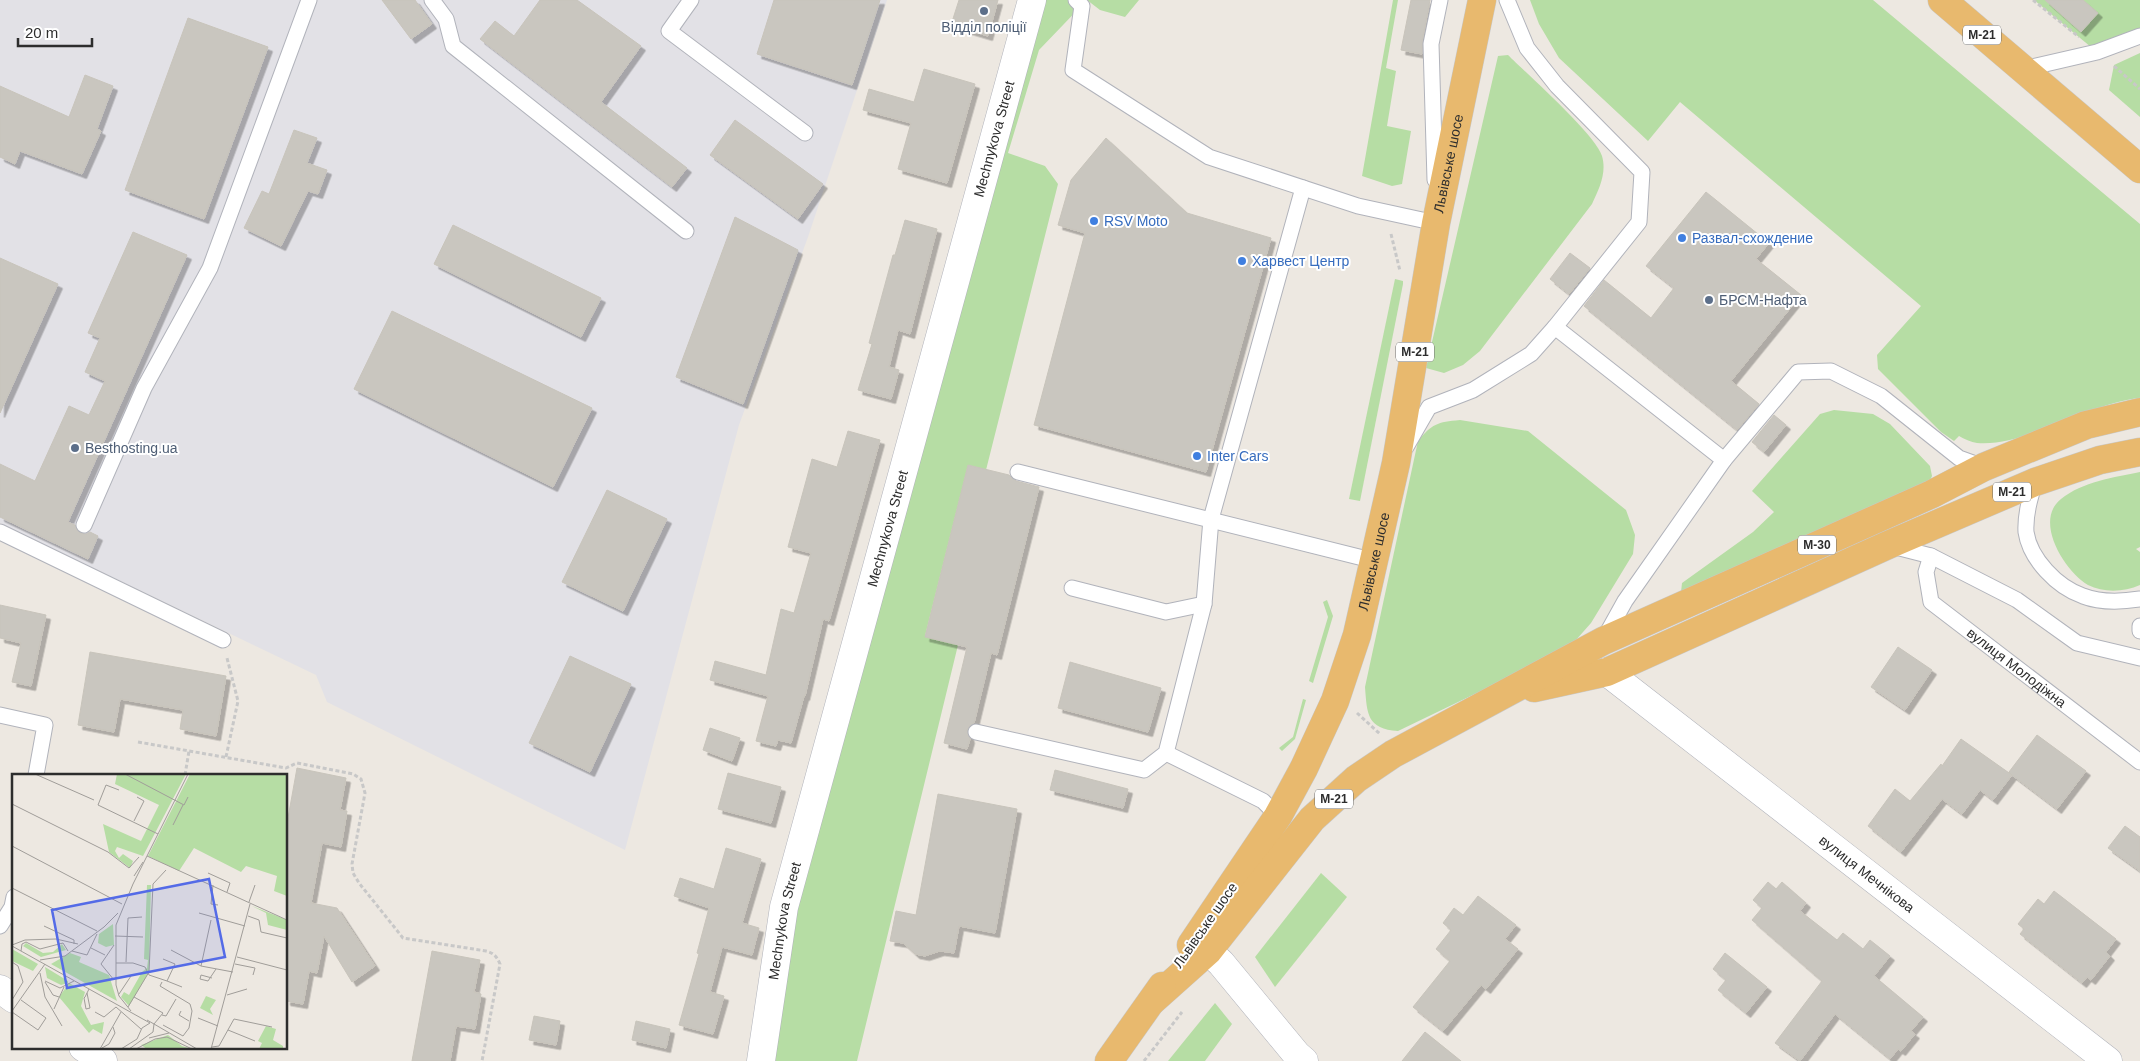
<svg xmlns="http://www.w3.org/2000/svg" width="2140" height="1061" viewBox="0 0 2140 1061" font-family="Helvetica,sans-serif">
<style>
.industrial{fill:#e2e1e6}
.green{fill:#b6dda4}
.building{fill:#c9c6bf;stroke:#c8c4bb;filter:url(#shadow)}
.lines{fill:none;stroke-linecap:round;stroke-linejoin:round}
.service-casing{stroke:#b1b3bb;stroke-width:17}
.minor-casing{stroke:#b1b3bb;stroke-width:29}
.trunk-casing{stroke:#c8c8c8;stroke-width:29}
.path{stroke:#c8c8c8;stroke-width:3;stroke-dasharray:4 2.5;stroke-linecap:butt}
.service{stroke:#fff;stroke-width:15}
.minor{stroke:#fff;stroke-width:28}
.trunk{stroke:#e8b96e;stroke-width:28}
.service-dot{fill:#5c6f8a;stroke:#fff;stroke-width:2}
.shop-dot{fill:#3f7fe0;stroke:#fff;stroke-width:2}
.labels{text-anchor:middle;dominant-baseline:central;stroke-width:4;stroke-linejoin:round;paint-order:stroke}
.shield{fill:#fff;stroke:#6c6c6c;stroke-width:1}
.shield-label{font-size:12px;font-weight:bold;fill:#2d2d2d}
.service-label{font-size:14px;fill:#4e5e75;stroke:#fff;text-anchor:start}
.street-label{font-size:14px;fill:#2d2d2d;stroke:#fff}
.shop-label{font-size:14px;fill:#366cbe;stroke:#fff;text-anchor:start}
.inset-road{fill:none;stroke:#a09d99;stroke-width:1}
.view{fill:#546be7;fill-opacity:0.15;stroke:#546be7;stroke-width:2.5}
.inset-edge{fill:none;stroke:#2d2d2d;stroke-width:2.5}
</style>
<defs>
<filter id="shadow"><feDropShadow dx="4.5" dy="4.5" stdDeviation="0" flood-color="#0004"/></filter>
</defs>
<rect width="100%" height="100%" fill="#ede8e1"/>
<!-- industrial -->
<polygon class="industrial" points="0,0 887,0 808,237 739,425 625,850 327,702 316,675 0,523"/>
<!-- green -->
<g class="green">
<polygon points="1032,0 1139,0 1125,17 1100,10 1087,0 1039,50 1008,153 1045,166 1058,184 986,470 968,465 925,636 958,645 857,1061 761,1061 780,932"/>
<polygon points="1393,0 1398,0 1386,68 1396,71 1387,126 1411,131 1402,184 1392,186 1362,176"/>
<path d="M1530 0H1873L2140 224V398C2087 403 2029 447 1977 443 1971 442 1964 439 1959 436L1954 441 1941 432 1878 369 1877 355 1921 306 1680 102 1648 141 1559 58 1539 24Z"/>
<polygon points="2034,0 2140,0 2140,36 2097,52"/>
<polygon points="2140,53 2140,117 2109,90 2114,65"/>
<path d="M1508 55C1527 74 1596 135 1602 156 1607 173 1599 189 1592 204L1480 351 1463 365 1444 373 1426 368 1498 56Z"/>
<polygon points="1395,279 1403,281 1403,284 1360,501 1349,499"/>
<polygon points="1834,410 1873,414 1890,424 1930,466 1932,476 1928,485 1681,592 1682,583 1753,532 1774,512 1752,491 1820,414"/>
<path d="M1460 420 1528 431 1626 510 1635 535 1633 554 1591 623 1568 649 1398 731C1367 729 1367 714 1365 687L1418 441C1432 424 1437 422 1460 420Z"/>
<path d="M2140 472V547L2136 549 2140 552V585C2124 592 2104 593 2088 585 2065 572 2033 521 2061 499 2082 482 2115 477 2140 472Z"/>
<polygon points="1327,600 1333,616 1313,683 1309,681 1328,617 1323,602"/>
<polygon points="1303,699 1306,700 1295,739 1282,751 1279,748 1293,737"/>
<polygon points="1321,873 1347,897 1275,987 1255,957"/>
<polygon points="1215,1003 1232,1024 1205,1061 1168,1061"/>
</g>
<!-- building -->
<g class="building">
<polygon points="382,0 415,0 432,24 411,39"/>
<polygon points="540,0 577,0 641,46 601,102 687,168 672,187 480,39 495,21 514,36"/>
<polygon points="774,0 880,0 852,85 757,54"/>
<polygon points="959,0 998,0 988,36 951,25"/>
<polygon points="1411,0 1430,0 1422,42 1422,54 1401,50"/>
<polygon points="2045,0 2083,0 2098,13 2081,32"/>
<polygon points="188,18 268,47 204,219 125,190"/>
<polygon points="924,69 975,84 947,183 898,169 911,123 863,110 869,89 914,102"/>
<polygon points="85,75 113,86 97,129 101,131 82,174 20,151 15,164 0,157 0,86 69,117"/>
<polygon points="735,120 823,184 798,219 710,155"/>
<polygon points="294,130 317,138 307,163 327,170 318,194 308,191 281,246 244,228 262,191 269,194"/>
<polygon points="1106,138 1187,213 1271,238 1206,472 1034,425 1085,233 1058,225 1071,180"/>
<polygon points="1706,192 1769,243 1756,259 1801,295 1731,381 1759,404 1737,430 1584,306 1604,280 1651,318 1674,288 1646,266"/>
<polygon points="735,217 798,250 743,404 676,377"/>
<polygon points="905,220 937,229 910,334 898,330 889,367 899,370 891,399 858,390 872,344 869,343 893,255 895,255"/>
<polygon points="453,225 601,298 581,337 434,264"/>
<polygon points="133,232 187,255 68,522 75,525 80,533 86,534 90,532 98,536 88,559 0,517 0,464 35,481 69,406 89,415 105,381 85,372 100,338 88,333"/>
<polygon points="1570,253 1590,268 1569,294 1550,279"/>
<polygon points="0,258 58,284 0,413"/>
<polygon points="392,311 592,408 553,487 354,389"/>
<polygon points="1774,415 1786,425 1764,452 1752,442"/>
<polygon points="848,431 880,440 829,621 823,619 805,696 804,696 791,743 778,740 776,746 756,741 768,696 710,680 715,661 766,675 781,609 794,613 811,553 788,547 812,459 837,467"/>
<polygon points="968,465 1009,475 1016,481 1039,487 997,655 991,653 974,723 967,729 970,739 967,749 944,743 967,647 925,637"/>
<polygon points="607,490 667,519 623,611 562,582"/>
<polygon points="0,605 46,615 31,686 12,682 21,643 0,638"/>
<polygon points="1898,647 1932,670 1905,710 1871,687"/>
<polygon points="90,652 226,676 216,736 180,729 183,710 120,699 114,732 78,725"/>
<polygon points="570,656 631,684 590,772 529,743"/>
<polygon points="1070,662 1161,688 1148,732 1058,708"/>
<polygon points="710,728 740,738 732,761 703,750"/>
<polygon points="2037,735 2086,771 2057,809 2012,775 1993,800 1980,790 1962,814 1942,799 1901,852 1868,826 1895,789 1910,801 1941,764 1942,766 1961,739 2012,775 2009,772"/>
<polygon points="297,768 346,778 340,810 347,811 341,847 322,843 311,903 337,908 375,966 352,982 324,936 317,973 309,971 303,1004 286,1001 286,829"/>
<polygon points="1055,770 1128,789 1123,808 1050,790"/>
<polygon points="728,773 781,787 771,823 718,809"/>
<polygon points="938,794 1017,809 995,933 959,926 954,953 940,951 925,956 915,954 903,943 890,941 896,911 916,915"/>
<polygon points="2125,826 2140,837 2140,871 2108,848"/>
<polygon points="726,848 761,859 742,923 759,928 752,955 722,947 710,992 724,996 713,1034 679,1025 699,954 697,953 709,908 674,896 680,878 714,889"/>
<polygon points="1768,882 1776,889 1782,882 1806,903 1800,911 1837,940 1843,933 1863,949 1870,940 1890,956 1874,976 1923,1017 1911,1031 1915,1034 1901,1051 1898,1049 1890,1059 1835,1014 1800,1061 1775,1043 1822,981 1752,920 1762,908 1753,900"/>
<polygon points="2054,891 2116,939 2106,952 2110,956 2091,980 2087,977 2082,983 2020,934 2024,929 2018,924 2038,899 2044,904"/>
<polygon points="1478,896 1516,925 1505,939 1518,949 1486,989 1481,985 1443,1031 1413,1007 1450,961 1436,949 1451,930 1443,923 1454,908 1463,915"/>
<polygon points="432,951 480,960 474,992 481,994 475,1029 456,1026 450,1061 412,1061"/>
<polygon points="1725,953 1767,987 1746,1013 1718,990 1726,980 1713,969"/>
<polygon points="534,1016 560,1021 556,1045 529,1040"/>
<polygon points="636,1021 670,1029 666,1048 632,1040"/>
<polygon points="1425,1032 1461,1061 1402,1061"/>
</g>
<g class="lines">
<defs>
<g id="service">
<polyline points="432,0 446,19 453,46 686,231"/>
<polyline points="691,0 669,31 805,133"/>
<polyline points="1076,0 1082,6 1073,70 1209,157 1358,206 1436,223 1436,218"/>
<polyline points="2023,69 2097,52 2140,36"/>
<polyline points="1435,180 1431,44 1440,0"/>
<polyline points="1555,327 1724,460"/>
<polyline points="1406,447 1429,407 1473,390 1531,354 1555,327 1639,222 1642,172 1557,86 1527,48 1507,0"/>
<polyline points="1018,472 1375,561"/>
<path d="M2035 482C2030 498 2025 515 2026 532 2030 559 2057 587 2083 596 2101 603 2121 602 2140 599"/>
<polyline points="84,525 144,388 210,268 309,0"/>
<polyline points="0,532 223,640"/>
<polyline points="1892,546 1931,556 2017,600 2077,643 2140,658"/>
<path id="s1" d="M1931 556 1926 572 1931 602 2140 762"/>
<polyline points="1072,588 1166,612 1204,604"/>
<polyline points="2140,626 2140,631"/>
<polyline points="1605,637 1625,601 1724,460 1798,372 1831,371 1881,396 1959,458 1984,467"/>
<polyline points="0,715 45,725 36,775"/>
<polyline points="976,732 1144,770 1166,753 1204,604 1211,519 1303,188"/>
<polyline points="1166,753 1263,801 1278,816"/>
<polyline points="0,926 12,907 14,897"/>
</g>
<g id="minor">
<path id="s2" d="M1607 672 2108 1061"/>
<polyline points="1208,951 1221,963 1297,1055 1304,1061"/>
<polyline points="0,989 14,999"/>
<polyline points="83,1047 103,1061"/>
<path id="s3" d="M761 1061 784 907 1032 0"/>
</g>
<g id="trunk">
<polyline points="1942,0 2140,169"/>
<polyline points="1534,688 1607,672 1888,545 2035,482 2100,460 2140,452"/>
<path id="s4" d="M1191 945 1278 816 1304 768 1335 701 1357 635 1396 463 1436 223 1482 0"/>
<polyline points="1152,1001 1208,951 1312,819 1356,779 1393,754 1603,641 1932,494 1984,467 2086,425 2140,412"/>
<polyline points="1109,1061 1162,986"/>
</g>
</defs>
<!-- service casing -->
<use href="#service" class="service-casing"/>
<!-- minor casing -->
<use href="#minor" class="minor-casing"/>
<!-- trunk casing -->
<use href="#trunk" class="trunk-casing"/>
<!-- path -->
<g class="path">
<polyline points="2033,0 2079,37"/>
<polyline points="2114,66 2140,89"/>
<polyline points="1391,234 1400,271"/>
<polyline points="1357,713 1380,734"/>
<path d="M138 742 286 768 297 763 353 774 361 779 365 793 352 864 353 873 359 883 403 938 486 951C494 953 497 957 500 964L482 1061"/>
<polyline points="226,757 238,701 227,658"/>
<polyline points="185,775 189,751"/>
<polyline points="1144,1061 1182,1012"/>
</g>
<!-- service -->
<use href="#service" class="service"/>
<!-- minor -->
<use href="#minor" class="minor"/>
<!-- trunk -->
<use href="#trunk" class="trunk"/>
</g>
<!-- markers -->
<g class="service-dot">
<circle cx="984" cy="11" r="5"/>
<circle cx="1709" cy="300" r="5"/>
<circle cx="75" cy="448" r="5"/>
</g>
<g class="shop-dot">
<circle cx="1094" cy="221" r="5"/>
<circle cx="1682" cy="238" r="5"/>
<circle cx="1242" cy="261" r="5"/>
<circle cx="1197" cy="456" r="5"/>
</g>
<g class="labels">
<!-- shield labels -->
<g class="shield">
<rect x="1963" y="25.5" width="38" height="19" rx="4"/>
<rect x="1396" y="342.5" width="38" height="19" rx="4"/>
<rect x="1993" y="482.5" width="38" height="19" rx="4"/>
<rect x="1798" y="535.5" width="38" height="19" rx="4"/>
<rect x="1315" y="789.5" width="38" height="19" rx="4"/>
</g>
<g class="shield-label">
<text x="1982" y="35">М-21</text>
<text x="1415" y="352">М-21</text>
<text x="2012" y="492">М-21</text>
<text x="1817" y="545">М-30</text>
<text x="1334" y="799">М-21</text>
</g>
<!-- service labels -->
<g class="service-label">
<text x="984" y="27" text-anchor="middle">Відділ поліції</text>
<text x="1719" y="300">БРСМ-Нафта</text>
<text x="85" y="448">Besthosting.ua</text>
</g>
<!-- street labels -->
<g class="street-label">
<text stroke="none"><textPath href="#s3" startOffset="952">Mechnykova Street</textPath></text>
<text stroke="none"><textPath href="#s4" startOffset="834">Львівське шосе</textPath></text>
<text stroke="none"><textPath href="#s3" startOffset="548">Mechnykova Street</textPath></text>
<text stroke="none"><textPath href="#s4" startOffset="429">Львівське шосе</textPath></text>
<text stroke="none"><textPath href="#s1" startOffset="155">вулиця Молодіжна</textPath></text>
<text stroke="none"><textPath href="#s2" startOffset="329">вулиця Мечнікова</textPath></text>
<text stroke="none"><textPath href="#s3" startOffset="142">Mechnykova Street</textPath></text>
<text transform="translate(1205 925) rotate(-55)">Львівське шосе</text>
</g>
<!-- shop labels -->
<g class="shop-label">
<text x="1104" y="221">RSV Moto</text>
<text x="1692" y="238">Развал-схождение</text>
<text x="1252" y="261">Харвест Центр</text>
<text x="1207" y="456">Inter Cars</text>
</g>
</g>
<!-- overview -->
<g transform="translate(12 774)">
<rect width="275" height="275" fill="#ede8e1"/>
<path d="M105 0H174L131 82 105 73 103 77 107 84 111 80 121 87 118 94 97 78 91 50 129 67 147 31 103 10ZM178 0H275V122L262 117 265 102 234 92 229 98 182 74 167 97 136 82ZM135 111H139L137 198 117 232 109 223 112 218 117 221 130 198 135 194 136 186 132 185ZM240 132 275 146V156L256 151 254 139ZM101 150 102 171 94 173 86 169 87 160ZM14 169 31 179 41 178 50 170 54 176 29 183 11 172ZM0 175 26 190 21 197 0 187ZM58 179 69 183 67 188 97 201 105 227 39 190ZM33 193 56 207V209L49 211 35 204ZM57 209 73 218 69 232 79 251 92 248 90 260 81 255 77 259 47 223ZM194 222 204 226 198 235 201 241 188 234ZM254 252 264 255 261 266 271 272V275H247L250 269 246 267ZM156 261 170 272 180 275H135L129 271Z" fill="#b6dda4"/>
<path class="inset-road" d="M23 0 82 26M113 0 172 31 176 23M107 16 94 11 86 31 146 60M0 30 96 78 117 94 127 83M122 47 132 27 125 23M161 51 171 31M0 72 110 130M135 82 275 146M196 99 218 109 215 118M122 102 131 88M201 111 199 130 206 131M0 114 85 157M237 128 243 111M187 139 233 152M236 142 247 146 249 158 275 164M199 146 189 192 221 198M32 152 62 166V170M103 162 131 163M0 171 13 166 44 165 66 170M0 172 138 249M79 174 93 181M159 176 189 192M9 177 10 170 14 168 28 175 51 169 56 177M60 177 75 181 85 160M225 183 275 196M28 186 53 182 92 153 106 139M0 188 6 192 11 208 0 226M114 188 116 144 130 143M104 189H121L133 193 137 201 155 207 163 190 151 185M223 190 243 194 241 201M28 199 33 223 50 252M188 205 196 207 204 195M188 205 189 201 200 204M102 206 89 190 102 171M33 207 48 214 62 207M155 207 170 213M33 208 41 221 47 223M150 208 148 212 178 230 180 237 177 254 171 262 151 251M75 219 78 234 74 235 72 224 73 223 77 215M107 220 119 202M215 221 235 215M122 223 151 239 142 250M116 233 137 198 141 110 154 96M42 235 52 213M0 237 33 190M119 237 107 222 104 211V151L121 110 176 0M169 237 167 241 177 247M0 238 26 256 34 244 9 226M83 238 92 243 104 233 129 255M150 241 154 242 164 225M186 244 206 252M142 250 185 275M216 256 243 267M137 264 157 259M200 273 207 272 222 245 260 253M90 274 97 270 103 259 101 253M88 275 109 238M109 275 125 265 130 254 138 249M117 275 141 258 142 250 135 246M124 275 143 265 155 263 180 275M199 275 238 130"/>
<path class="view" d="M197 105 213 183 55 214 40 136Z"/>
<rect width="275" height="275" class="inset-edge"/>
</g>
<!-- scale -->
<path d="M18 38v8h74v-8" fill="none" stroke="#2d2d2d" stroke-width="2.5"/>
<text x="25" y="38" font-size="15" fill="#2d2d2d" stroke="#ffffff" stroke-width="4" paint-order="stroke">20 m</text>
</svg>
